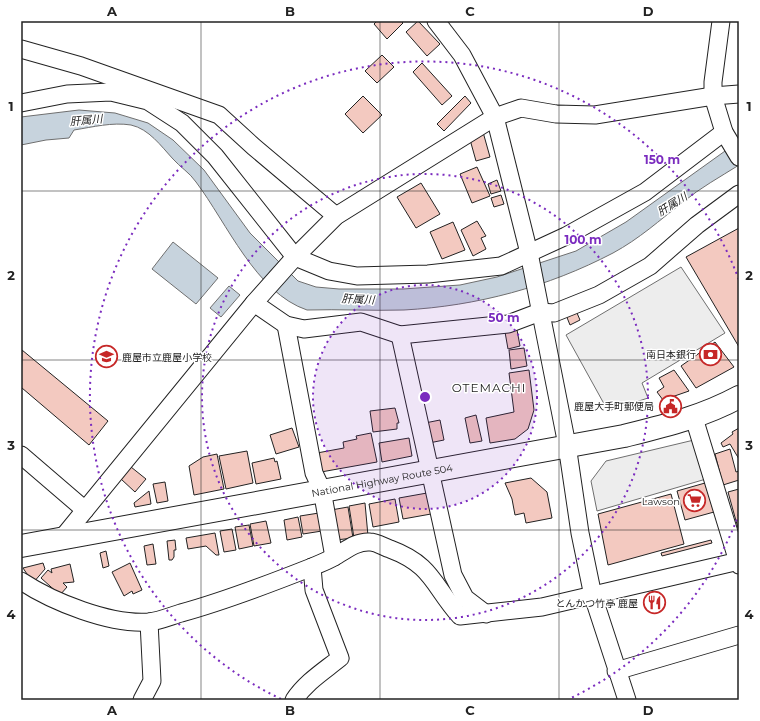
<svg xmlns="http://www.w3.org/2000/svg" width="760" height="721" viewBox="0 0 760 721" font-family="Montserrat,'Noto Sans JP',sans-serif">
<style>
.parking{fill:#ededed;stroke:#6f6f6f}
.water{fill:#c7d3dd;stroke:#6f6f6f}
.building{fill:#f3c9c0;stroke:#222}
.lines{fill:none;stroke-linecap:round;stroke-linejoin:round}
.minor-casing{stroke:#222;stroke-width:19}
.highway-casing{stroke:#222;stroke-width:24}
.minor{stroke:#fff;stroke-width:17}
.highway{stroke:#fff;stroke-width:22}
.grid{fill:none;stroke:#222;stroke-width:1;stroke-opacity:0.55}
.ring{fill:none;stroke:#7b2cbf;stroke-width:2;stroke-dasharray:2 4}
.labels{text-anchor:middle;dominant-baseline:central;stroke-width:3;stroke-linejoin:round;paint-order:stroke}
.poi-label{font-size:10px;fill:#222;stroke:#fff;text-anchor:end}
.street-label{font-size:10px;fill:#222;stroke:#fff}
.water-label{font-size:11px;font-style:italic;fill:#222;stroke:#fff}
.quarter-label{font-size:12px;letter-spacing:1px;fill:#222;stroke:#fff}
.centre{fill:#7b2cbf;stroke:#fff;stroke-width:2}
.ring-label{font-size:12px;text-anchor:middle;font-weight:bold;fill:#7b2cbf;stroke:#fff;stroke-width:3;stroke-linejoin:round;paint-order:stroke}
.neatline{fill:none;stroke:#222;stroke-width:1.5}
.grid-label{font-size:13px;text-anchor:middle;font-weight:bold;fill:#222}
</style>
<rect width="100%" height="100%" fill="#fff"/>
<!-- parking -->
<g class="parking">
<polygon points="681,267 725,333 642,383 648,398 608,411 566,335"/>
<polygon points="694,440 706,479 597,511 591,481 606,461"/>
</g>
<!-- water -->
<g class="water">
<path d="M79 110 115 113 148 123 173 140 204 170 250 233 298 281 316 287 339 289H403L460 285 497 277 576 251 626 222 739 141V165C720 177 700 188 683 202 660 220 639 239 613 253 548 287 477 306 404 310 372 311 339 309 307 310 256 293 227 223 196 182 190 173 180 167 173 159 161 146 149 129 131 125 112 122 93 127 74 130L69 138 46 140 21 145V117Z"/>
<polygon points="173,242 218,278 196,304 152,269"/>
<polygon points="229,286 240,295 221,317 210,308"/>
</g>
<!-- building -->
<g class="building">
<polygon points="377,21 401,21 403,23 387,39 374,24"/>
<polygon points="418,21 440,44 427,56 406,32"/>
<polygon points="382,55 394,67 377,83 365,71"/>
<polygon points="422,63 452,96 442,105 413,72"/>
<polygon points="363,96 382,115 363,133 345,114"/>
<polygon points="465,96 471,103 444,131 437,124"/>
<polygon points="483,132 490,157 476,161 469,136"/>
<polygon points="477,167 490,196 472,203 460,174"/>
<polygon points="497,180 501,191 491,194 488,184"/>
<polygon points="421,183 440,214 416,228 397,197"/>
<polygon points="501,195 504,204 494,207 491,198"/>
<polygon points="477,221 486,236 481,238 486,249 473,256 461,230"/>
<polygon points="453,222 465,250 442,259 430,232"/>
<polygon points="739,228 739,347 686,257"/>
<polygon points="574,306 580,320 570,325 564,310"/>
<polygon points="517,330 520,346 508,349 505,332"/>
<polygon points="715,342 734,367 696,388 681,366"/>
<polygon points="524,348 527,366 511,369 509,350"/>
<polygon points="22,350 108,421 89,445 22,388 21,390"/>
<polygon points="529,370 534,410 528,429 515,439 490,443 486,418 514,412 509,373"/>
<polygon points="674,370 689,391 663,400 657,392 664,387 659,378"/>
<polygon points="395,408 399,423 397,423 397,429 373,432 370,411"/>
<polygon points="476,415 482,441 470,443 465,418"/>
<polygon points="440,420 444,440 429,443 425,423"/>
<polygon points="292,428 299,447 276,454 270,435"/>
<polygon points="739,428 739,459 730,444 723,447 721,443 733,434 732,432"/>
<polygon points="371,433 377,462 321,472 317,453 344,448 343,442 357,439 356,436"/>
<polygon points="409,438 412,456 382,462 379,443"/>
<polygon points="730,449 736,472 739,471 739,480 723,485 715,454"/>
<polygon points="247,451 253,483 226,489 219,456"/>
<polygon points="217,454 224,489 194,495 189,466 203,457"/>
<polygon points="274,458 275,462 277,461 281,479 256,484 252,463"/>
<polygon points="131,467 146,479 135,492 121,479"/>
<polygon points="531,478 547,492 552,518 526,523 524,513 515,515 512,499 505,483"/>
<polygon points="165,482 168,501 157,503 153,484"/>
<polygon points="705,483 714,512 685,520 677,491"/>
<polygon points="739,489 739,528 738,528 728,492"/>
<polygon points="149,491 151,504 135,507 134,503"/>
<polygon points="427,493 431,514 403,519 399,498"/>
<polygon points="671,494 684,544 608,565 598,514"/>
<polygon points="395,499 399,522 373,527 369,504"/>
<polygon points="365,503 368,536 354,538 349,506"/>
<polygon points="348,507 353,538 336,540 331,510"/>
<polygon points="319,513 322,531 303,534 300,516"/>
<polygon points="298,517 302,537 287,540 284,520"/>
<polygon points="266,521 271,543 254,546 250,524"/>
<polygon points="249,525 253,546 239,549 235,527"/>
<polygon points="232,529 236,550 224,552 220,531"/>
<polygon points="215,533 219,555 216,555 206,546 188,549 186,538"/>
<polygon points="175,540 176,550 174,550 174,557 172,560 169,560 167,541"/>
<polygon points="711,540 712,543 662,556 661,553"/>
<polygon points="153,544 156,564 147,565 144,546"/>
<polygon points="106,551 109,566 103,568 100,553"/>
<polygon points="43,563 45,569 33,583 23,568"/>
<polygon points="130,563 142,590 133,594 132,591 124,596 112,572"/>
<polygon points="70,564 74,582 63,583 67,587 60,595 41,578 48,570 52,573 51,569"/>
</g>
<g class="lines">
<defs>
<g id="minor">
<polyline points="436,21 462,55 495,117 529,253 567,445 580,533 593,596 627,700"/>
<polyline points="721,21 713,82 713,96 724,132 739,157"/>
<polyline points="21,49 81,66 219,115 254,147 336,216"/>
<polyline points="21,103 67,94 111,92 148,101 182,123 215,156 295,257 329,271 357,276 428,274 501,266 566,236 645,192 724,132"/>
<polyline points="254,303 286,325 304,329 361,322 400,335 508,324 540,312 554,313 599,295 650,266 697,225 739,194"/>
<polyline points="286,325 314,473 322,490 334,557"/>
<polyline points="400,335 453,575 465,598 486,614"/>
<polyline points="694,418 739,565"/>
<polyline points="21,455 85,510"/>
<polyline points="63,537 254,303 295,257 336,216 495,117 521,108 556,114 595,115 713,96 739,94"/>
<path d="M21 581C53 602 110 625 149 622 159 621 171 616 181 613 225 601 269 584 312 567 319 564 327 561 334 557 345 551 356 541 370 542 376 542 384 547 390 549 433 565 433 586 460 616L542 607 739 561"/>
<polyline points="616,671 739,635"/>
<polyline points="142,700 152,681 149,622"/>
<path d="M294 700C306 682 324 671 340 658L314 590 312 567"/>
</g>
<g id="highway">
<path id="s1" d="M21 546 624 436C664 426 702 417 739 397"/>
</g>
</defs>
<!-- minor casing -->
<use href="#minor" class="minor-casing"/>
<!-- highway casing -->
<use href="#highway" class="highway-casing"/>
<!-- minor -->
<use href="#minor" class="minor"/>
<!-- highway -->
<use href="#highway" class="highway"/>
</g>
<!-- grid -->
<path class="grid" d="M201 21V700M380 21V700M559 21V700M21 191H739M21 360H739M21 530H739"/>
<!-- distance rings -->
<circle cx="425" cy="397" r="112" fill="#7b2cbf" fill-opacity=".12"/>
<g class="ring">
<circle cx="425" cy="397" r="112"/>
<circle cx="425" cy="397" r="223"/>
<path d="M739 514A335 335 0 0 1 569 699M281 699A335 335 0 1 1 739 280"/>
</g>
<!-- icons -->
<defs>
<symbol id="bank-ring" viewBox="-11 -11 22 22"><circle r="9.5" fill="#fff" stroke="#c62828" stroke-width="1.5"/><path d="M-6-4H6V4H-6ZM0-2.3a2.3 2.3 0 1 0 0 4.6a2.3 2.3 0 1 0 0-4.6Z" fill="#c62828"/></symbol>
<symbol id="school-ring" viewBox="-11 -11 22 22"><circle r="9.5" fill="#fff" stroke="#c62828" stroke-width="1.5"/><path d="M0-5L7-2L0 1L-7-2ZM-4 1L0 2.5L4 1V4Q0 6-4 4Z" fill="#c62828"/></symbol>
<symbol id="civic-ring" viewBox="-11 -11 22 22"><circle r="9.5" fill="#fff" stroke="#c62828" stroke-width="1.5"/><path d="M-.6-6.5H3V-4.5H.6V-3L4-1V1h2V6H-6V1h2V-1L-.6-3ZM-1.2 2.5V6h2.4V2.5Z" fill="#c62828"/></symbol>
<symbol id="supermarket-ring" viewBox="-11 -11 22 22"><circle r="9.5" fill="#fff" stroke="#c62828" stroke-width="1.5"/><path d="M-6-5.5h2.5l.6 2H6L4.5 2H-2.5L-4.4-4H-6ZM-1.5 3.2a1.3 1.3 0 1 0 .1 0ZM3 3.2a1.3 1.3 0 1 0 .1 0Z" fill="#c62828"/></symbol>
<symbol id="restaurant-ring" viewBox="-11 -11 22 22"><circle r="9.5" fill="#fff" stroke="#c62828" stroke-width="1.5"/><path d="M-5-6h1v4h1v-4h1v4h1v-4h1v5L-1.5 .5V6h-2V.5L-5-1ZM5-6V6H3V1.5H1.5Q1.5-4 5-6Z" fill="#c62828"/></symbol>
</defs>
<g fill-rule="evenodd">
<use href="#bank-ring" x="698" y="342" width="25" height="25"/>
<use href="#school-ring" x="94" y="344" width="25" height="25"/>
<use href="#civic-ring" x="658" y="394" width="25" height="25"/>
<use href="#supermarket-ring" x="682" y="488" width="25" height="25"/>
<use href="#restaurant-ring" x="642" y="590" width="25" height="25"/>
</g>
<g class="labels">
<!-- poi labels -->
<g class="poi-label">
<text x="696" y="354">南日本銀行</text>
<text x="122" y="357" text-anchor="start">鹿屋市立鹿屋小学校</text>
<text x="654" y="406">鹿屋大手町郵便局</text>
<text x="680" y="501">Lawson</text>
<text x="638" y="603">とんかつ竹亭 鹿屋</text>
</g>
<!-- street labels -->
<g class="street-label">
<text stroke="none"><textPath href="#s1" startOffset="367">National Highway Route 504</textPath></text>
</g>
<!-- water labels -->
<g class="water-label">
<text transform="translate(86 120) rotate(-5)">肝属川</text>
<text transform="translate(672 204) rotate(-32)">肝属川</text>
<text transform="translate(358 299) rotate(3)">肝属川</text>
</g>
<!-- quarter labels -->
<g class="quarter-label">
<text x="489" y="387">OTEMACHI</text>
</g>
</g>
<circle cx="425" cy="397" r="6" class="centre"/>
<g class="ring-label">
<text x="662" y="164">150 m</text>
<text x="583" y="244">100 m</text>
<text x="504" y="322">50 m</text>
</g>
<!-- border -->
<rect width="760" height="721" fill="none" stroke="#ffffff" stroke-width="44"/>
<rect x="22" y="22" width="716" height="677" class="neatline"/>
<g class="grid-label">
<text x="112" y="16">A</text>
<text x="290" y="16">B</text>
<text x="470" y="16">C</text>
<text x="648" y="16">D</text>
<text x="11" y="111">1</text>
<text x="749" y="111">1</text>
<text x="11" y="280">2</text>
<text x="749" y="280">2</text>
<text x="11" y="450">3</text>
<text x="749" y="450">3</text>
<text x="11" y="619">4</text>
<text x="749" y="619">4</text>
<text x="112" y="715">A</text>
<text x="290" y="715">B</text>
<text x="470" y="715">C</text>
<text x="648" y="715">D</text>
</g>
</svg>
